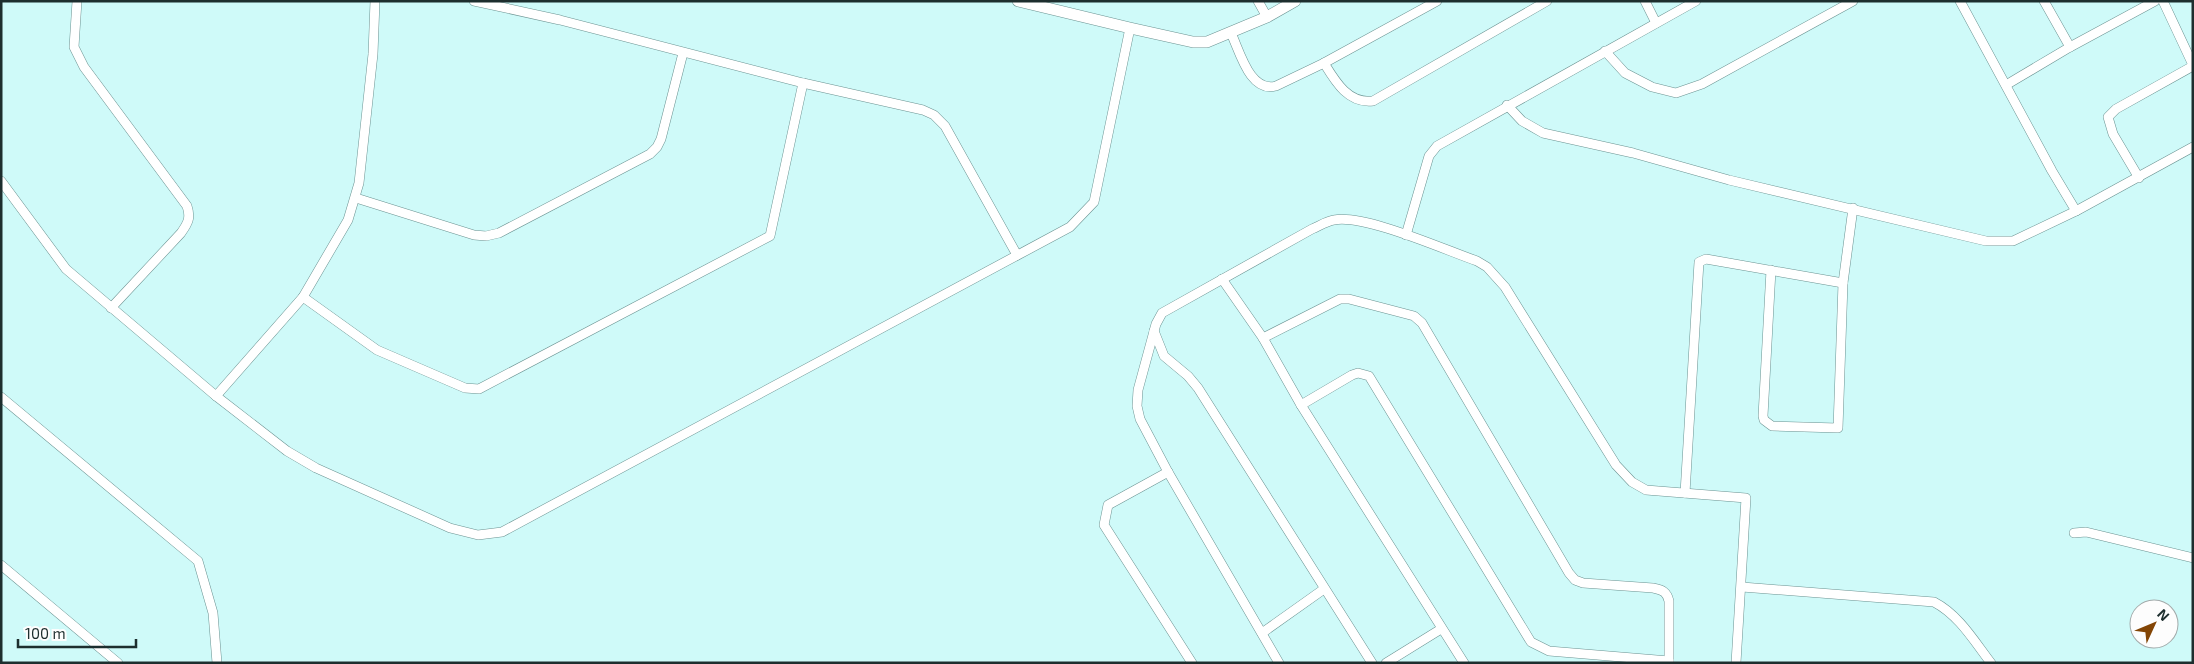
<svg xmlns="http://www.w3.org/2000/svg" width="2194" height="664" viewBox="0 0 2194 664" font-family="'Exo 2',sans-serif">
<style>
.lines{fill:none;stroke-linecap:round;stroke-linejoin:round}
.minor-casing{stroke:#6b9392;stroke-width:10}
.tertiary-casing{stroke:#6b9392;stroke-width:12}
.minor{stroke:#fff;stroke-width:9}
.tertiary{stroke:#fff;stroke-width:11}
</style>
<rect width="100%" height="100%" fill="#cffaf9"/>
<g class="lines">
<defs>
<g id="minor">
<path d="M77 1 74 47 84 67 187 206C191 218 188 223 181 233L111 308"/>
<polyline points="474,1 560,20 803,83 923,110 934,115 945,126 1017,255"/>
<polyline points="1258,1 1267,17"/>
<polyline points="1645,1 1656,23"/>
<polyline points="1960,1 2052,171 2076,211"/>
<polyline points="2044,1 2070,47"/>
<polyline points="2163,1 2193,65"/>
<path d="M1231 33C1240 52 1250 93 1276 86L1324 63C1335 81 1348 104 1373 101L1547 1"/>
<polyline points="1605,51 1625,73 1652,87 1676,93 1702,84 1853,1"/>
<polyline points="1324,63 1437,1"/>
<polyline points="2006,85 2070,47 2155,1"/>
<polyline points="1507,105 1522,121 1543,133 1633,153 1729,180 1986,241 2013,241 2076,211 2193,147"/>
<polyline points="2139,178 2113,134 2108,117 2116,109 2193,66"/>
<polyline points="1,181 66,269 216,396 287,451 316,468 450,528 478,535 502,532 1070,227 1094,202 1130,28"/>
<polyline points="356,198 474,235 486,236 499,233 650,154 657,147 661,139 683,53"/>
<polyline points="1406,235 1429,156 1437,146 1696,1"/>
<polyline points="1771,270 1763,416 1764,420 1772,426 1838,428 1843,283 1853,208"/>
<polyline points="1222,279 1263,338 1301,405 1464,663"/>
<polyline points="303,297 377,350 465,388 479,389 770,236 803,83"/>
<polyline points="1154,331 1164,356 1188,376 1198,388 1372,663"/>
<path d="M1263 338 1340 299H1349L1414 316 1422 323 1569 573 1575 580 1583 583 1653 588C1663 590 1667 592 1669 601V663"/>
<polyline points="216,396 303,297 348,220 359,183 373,54 375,1"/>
<polyline points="1,397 198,561 213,613 217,663"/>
<polyline points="1301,405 1352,375 1358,373 1369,376 1531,642 1549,651 1669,661"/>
<polyline points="1168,472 1108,505 1104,525 1192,663"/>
<polyline points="1685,493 1699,262 1706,259 1843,283"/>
<polyline points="2074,533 2086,532 2193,558"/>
<polyline points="1,565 118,663"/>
<path d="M1742 587 1934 602C1959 615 1974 641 1991 663"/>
<polyline points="1262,633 1324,589"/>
<path d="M1279 663 1168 472 1140 419 1137 406 1138 390 1156 324 1162 313 1312 229C1319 226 1327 221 1334 220 1365 214 1445 250 1477 261L1487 267 1505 287 1616 465 1632 482 1646 490 1746 498 1736 663"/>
<polyline points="1386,663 1441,629"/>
</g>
<polyline id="tertiary" points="1018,1 1130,28 1193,42 1207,42 1267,17 1295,1"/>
</defs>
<!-- minor casing -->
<use href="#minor" class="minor-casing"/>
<!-- tertiary casing -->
<use href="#tertiary" class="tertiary-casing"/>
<!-- minor -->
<use href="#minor" class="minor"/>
<!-- tertiary -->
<use href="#tertiary" class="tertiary"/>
</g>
<!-- border -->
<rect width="2194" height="664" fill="none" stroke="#1d2e2e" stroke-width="5"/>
<!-- north arrow -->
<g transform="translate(2154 624) rotate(46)"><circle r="24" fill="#fdfdfd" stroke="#a3aaaa"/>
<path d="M0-4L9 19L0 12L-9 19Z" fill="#834505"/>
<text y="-8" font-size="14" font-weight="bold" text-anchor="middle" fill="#1d2e2e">N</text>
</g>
<!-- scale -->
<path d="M18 639v8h118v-8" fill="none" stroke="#1d2e2e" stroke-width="2.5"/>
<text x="25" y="639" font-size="15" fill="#1d2e2e" stroke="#fdfdfd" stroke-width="4" paint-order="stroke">100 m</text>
</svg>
